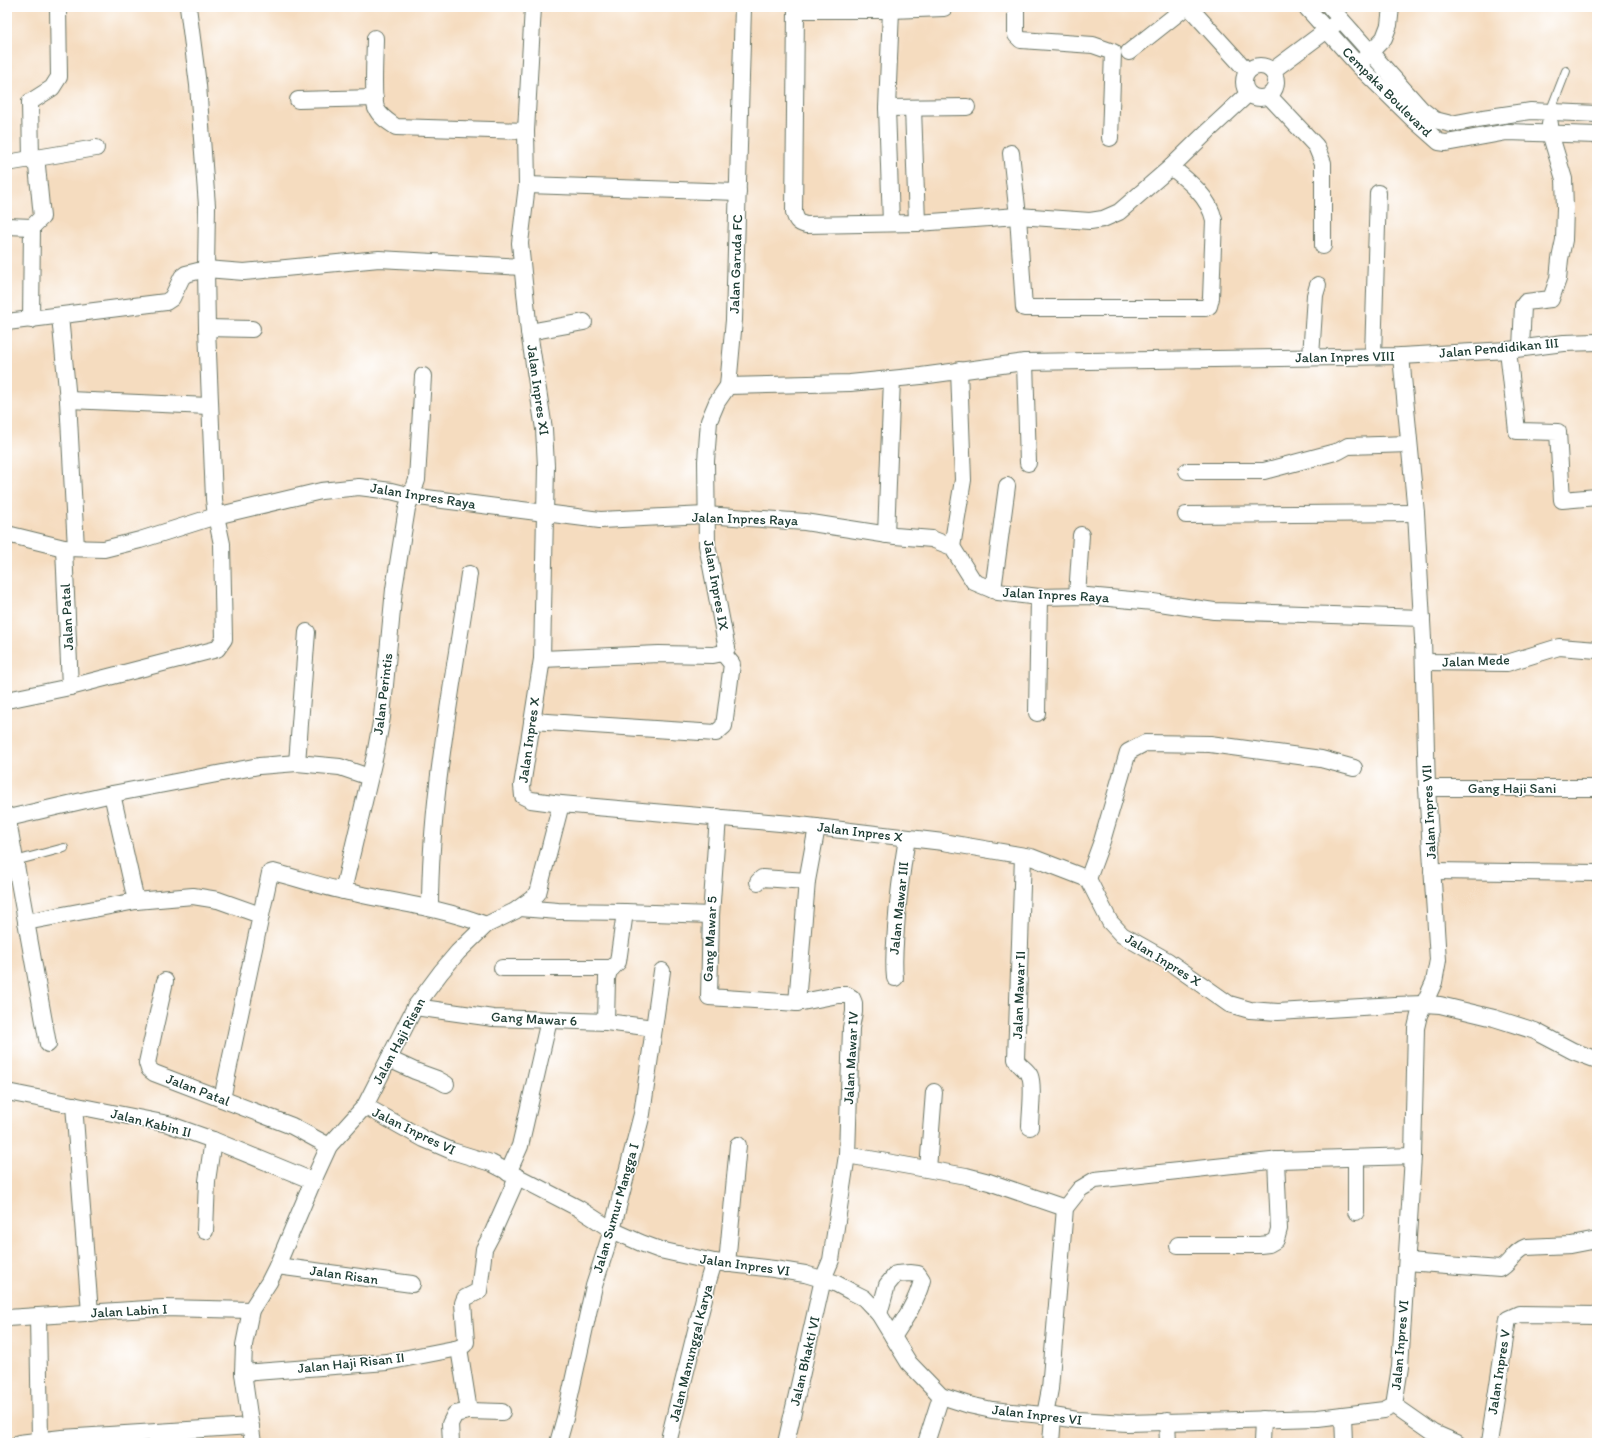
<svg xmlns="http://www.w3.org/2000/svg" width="1604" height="1450" viewBox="0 0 1604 1450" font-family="Itim,sans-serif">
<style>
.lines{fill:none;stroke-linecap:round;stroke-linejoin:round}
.service-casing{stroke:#6a7565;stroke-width:10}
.minor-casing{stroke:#6a7565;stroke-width:18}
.service{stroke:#fff;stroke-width:8}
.minor{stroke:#fff;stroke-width:16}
.labels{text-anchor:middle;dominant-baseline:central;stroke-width:3;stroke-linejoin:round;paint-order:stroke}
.street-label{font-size:14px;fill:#1f3d34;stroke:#fff}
</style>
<rect width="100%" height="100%" fill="#fff"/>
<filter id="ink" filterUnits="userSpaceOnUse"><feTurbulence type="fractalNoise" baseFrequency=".025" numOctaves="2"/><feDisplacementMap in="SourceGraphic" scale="8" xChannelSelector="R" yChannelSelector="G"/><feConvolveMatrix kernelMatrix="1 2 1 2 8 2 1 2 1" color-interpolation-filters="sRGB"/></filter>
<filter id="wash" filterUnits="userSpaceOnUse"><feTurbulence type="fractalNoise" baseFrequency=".012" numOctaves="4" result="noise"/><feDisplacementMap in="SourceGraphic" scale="16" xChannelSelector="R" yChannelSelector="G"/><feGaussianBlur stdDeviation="0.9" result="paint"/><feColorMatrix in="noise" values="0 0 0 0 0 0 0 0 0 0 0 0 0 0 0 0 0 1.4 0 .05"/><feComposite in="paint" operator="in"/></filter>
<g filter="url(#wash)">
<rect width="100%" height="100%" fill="#f5dcbf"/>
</g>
<g filter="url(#ink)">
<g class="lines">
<defs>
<g id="service">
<polyline points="1550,112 1566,71"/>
<polyline points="15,861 64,848"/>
</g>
<g id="minor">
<polyline points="188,7 198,85 207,206 206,269 207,328"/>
<polyline points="533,7 526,131 527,185 520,243 529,332 544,429 546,466 542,659 522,786 523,796 531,800 561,804 791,824 943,842 1031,857 1088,879 1110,922 1122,935 1168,961 1229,1004 1250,1010 1278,1012 1395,1005 1424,1004 1440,1005 1494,1018 1535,1031 1573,1051 1597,1060"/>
<polyline points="1016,7 1016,35 1021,40 1093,45 1113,52 1110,138"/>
<polyline points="1189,7 1247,71"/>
<polyline points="1306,7 1358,65 1413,119 1439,142 1446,143 1507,132 1597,135"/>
<polyline points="1330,7 1421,109 1435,120 1451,124 1483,118 1531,111 1597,114"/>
<path d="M944 8 891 10H796L794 212C796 220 798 223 806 225L917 223 1018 216 1090 221 1103 219 1119 212 1171 167 1208 131 1248 94"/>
<path d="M375 38C375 53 372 95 376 108 380 117 389 122 396 127L526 131"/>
<polyline points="1129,52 1186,7"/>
<polyline points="1363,60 1384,38 1389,25 1391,7"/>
<circle cx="1260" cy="82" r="16"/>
<polyline points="1272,71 1335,24"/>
<polyline points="1269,96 1316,146 1323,163 1323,246"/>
<polyline points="298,100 375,98"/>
<polyline points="887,108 967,107"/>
<polyline points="913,108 917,223"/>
<path d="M1011 153 1018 216 1024 308H1205L1209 306 1211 298 1214 220C1209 197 1189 181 1171 167"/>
<polyline points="7,163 96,148"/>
<polyline points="527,185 738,192"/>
<polyline points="891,223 887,108 891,10"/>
<polyline points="7,226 32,227"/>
<polyline points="60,316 68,400 76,548"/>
<polyline points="31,320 32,227 42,217 37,166 31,160 30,102 52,88 59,77 58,7"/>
<polyline points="7,322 166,302 172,298 182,277 186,274 206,269 244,272 379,259 522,267"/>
<polyline points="529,332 584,322"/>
<polyline points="1521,348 1523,306 1526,302 1551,299 1558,279 1560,259 1564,240 1565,208 1564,179 1550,133 1550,124"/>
<polyline points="1508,350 1517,431 1558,432 1562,500 1597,497"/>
<polyline points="1373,356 1378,193"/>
<polyline points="1311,357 1315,295 1318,285"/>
<polyline points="1025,362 1028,463"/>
<polyline points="728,386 850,383 921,376 1025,362 1401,356 1508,350 1564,343 1597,342"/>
<polyline points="68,400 209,406"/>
<polyline points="1187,471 1264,471 1339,451 1348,446 1409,444"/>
<polyline points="1186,515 1416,513"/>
<polyline points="7,534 64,548 104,549 140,540 216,516 321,491 359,487 391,491 411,496 600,520 706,515 805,522 895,536 932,539 952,547 974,582 998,592 1039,597 1087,596 1153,602 1214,611 1422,618"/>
<polyline points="886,535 892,379"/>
<polyline points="952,547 963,480 959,370"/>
<polyline points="64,548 70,687"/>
<polyline points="993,590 1007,486"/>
<polyline points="1077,596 1081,535"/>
<polyline points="723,653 727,648 726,644 707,545 706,461 709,421 717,402 728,386 734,320 743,7"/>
<polyline points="542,659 659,654 713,655 723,653"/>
<polyline points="1424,662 1507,663 1559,647 1597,650"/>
<polyline points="7,700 70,687 217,649 224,639 222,544 216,516 214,499 207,328 252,329"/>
<polyline points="1037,713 1039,597"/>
<polyline points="532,721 716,733 724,726 732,664 723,653"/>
<polyline points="297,763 307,632"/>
<polyline points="1427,788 1597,788"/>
<polyline points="112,794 136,901"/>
<polyline points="7,815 48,1044"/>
<polyline points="718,817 711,915 709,997 797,1003 838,995 847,995 852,998 854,1003 854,1012 851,1028 847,1155 831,1260 823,1279 786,1443"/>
<polyline points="8,818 112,794 259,766 297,763 340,767 369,777"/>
<path d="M1023 856 1016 1059C1018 1066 1027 1069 1030 1076 1034 1086 1030 1115 1030 1127"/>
<polyline points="1432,871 1597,873"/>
<polyline points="1088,879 1102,841 1128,752 1145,743 1210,744 1321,759 1354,768"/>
<polyline points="758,882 762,878 807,881"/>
<polyline points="343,891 375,755 382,717 394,589 407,508 417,480 423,376"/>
<path d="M430 908C430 796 453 685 469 574"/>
<polyline points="520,908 558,911 625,912"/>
<polyline points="26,922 136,901 193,896 218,900 260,915"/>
<polyline points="502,968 612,968"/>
<path d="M895 978C893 961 895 945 896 928 898 897 902 868 907 838"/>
<polyline points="165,981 147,1063 149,1069 154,1073 292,1126 329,1146"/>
<polyline points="797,1003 807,881 817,827"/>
<polyline points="415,1007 493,1018 606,1022 654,1028"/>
<polyline points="606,1022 607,978 609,971 618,962 625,912 711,915"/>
<polyline points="389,1059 415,1071 437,1079 446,1084"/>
<polyline points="7,1092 168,1124 213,1140 313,1181"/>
<path d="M222 1099 270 873 273 872C297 878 320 886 344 891 392 902 440 907 486 925"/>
<polyline points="74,1105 90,1313"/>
<polyline points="365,1106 424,1139 452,1151 491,1163 578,1208 612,1230 641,1243 660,1250 714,1262 774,1269 805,1274 835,1283 850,1291 864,1298 879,1314 909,1363 941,1396 969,1405 992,1410 1053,1416 1077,1420 1127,1423 1318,1418 1384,1410 1394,1405 1400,1367 1413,1156 1416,1028 1419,1015 1434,982 1438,960 1427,788 1423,639 1416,513 1401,356"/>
<polyline points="847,1155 966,1176 989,1182 1065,1208"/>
<polyline points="928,1169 934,1092"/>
<polyline points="508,1173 520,1146 549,1020"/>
<polyline points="1356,1212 1356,1158"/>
<polyline points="205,1231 207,1181 213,1140"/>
<polyline points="1178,1245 1260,1245 1269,1244 1276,1240 1279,1229 1276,1160"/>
<path d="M1407 1262 1500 1269C1511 1263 1514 1251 1526 1247L1571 1245 1597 1240"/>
<polyline points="727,1264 738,1145"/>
<polyline points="277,1266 412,1284"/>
<path d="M879 1314 887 1285 896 1274 910 1273 918 1274 922 1280C917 1301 905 1319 893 1337"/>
<polyline points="38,1316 40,1439"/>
<polyline points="7,1318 163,1308 251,1310"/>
<polyline points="243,1373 387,1362 459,1348 464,1345 466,1342 463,1303 465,1298 479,1291 484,1249 493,1232 517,1178"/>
<polyline points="1394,1405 1434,1433 1457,1443"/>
<polyline points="469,1411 502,1412"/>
<polyline points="1045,1415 1050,1389 1065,1208 1080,1189 1095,1180 1279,1160 1413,1156"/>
<polyline points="1343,1415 1344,1443"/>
<polyline points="1167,1421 1168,1443"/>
<polyline points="19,1443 62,1438 251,1426"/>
<polyline points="253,1443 243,1373 244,1345 251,1310 269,1282 277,1266 313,1181 329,1146 365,1106 415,1007 441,972 458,952 486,925 515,911 533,898 538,893 561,804"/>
<polyline points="451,1443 450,1424 455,1414 469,1411 459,1348"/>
<polyline points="558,1443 565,1418 594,1286 612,1230 642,1114 662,971"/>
<polyline points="668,1443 709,1278 714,1262"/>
<polyline points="926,1443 941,1396"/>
<polyline points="1051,1443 1053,1416"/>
<polyline points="1262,1443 1263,1419"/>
<polyline points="1489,1443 1508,1319 1519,1314 1597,1315"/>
</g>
</defs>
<!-- service casing -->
<use href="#service" class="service-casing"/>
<!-- minor casing -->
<use href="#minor" class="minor-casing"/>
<!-- service -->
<use href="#service" class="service"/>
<!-- minor -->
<use href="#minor" class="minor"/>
</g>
</g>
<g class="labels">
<!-- street labels -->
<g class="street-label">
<text transform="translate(1387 92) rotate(45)">Cempaka Boulevard</text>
<text transform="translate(736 264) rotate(-88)">Jalan Garuda FC</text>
<text transform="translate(1499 348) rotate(-5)">Jalan Pendidikan III</text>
<text transform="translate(1345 357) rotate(-1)">Jalan Inpres VIII</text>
<text transform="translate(538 390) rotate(82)">Jalan Inpres XI</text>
<text transform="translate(423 496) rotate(9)">Jalan Inpres Raya</text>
<text transform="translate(745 519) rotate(2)">Jalan Inpres Raya</text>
<text transform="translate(716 585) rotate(80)">Jalan Inpres IX</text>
<text transform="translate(1056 595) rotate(3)">Jalan Inpres Raya</text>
<text transform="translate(67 617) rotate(-93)">Jalan Patal</text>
<text transform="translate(1476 661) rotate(-2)">Jalan Mede</text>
<text transform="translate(383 694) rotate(-83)">Jalan Perintis</text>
<text transform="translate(529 740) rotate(-82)">Jalan Inpres X</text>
<text x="1512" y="788">Gang Haji Sani</text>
<text transform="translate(1429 812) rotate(-93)">Jalan Inpres VII</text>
<text transform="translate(860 832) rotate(7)">Jalan Inpres X</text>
<text transform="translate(899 908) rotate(-84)">Jalan Mawar III</text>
<text transform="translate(710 939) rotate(-87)">Gang Mawar 5</text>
<text transform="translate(1163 960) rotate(32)">Jalan Inpres X</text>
<text transform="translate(1019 995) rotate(-88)">Jalan Mawar II</text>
<text transform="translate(534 1019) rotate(3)">Gang Mawar 6</text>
<text transform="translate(399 1041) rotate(-62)">Jalan Haji Risan</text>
<text transform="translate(851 1058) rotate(-87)">Jalan Mawar IV</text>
<text transform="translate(198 1090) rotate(21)">Jalan Patal</text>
<text transform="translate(151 1123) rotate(14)">Jalan Kabin II</text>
<text transform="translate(414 1131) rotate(26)">Jalan Inpres VI</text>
<text transform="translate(616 1208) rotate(-74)">Jalan Sumur Mangga I</text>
<text transform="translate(745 1265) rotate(8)">Jalan Inpres VI</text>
<text transform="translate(344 1275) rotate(8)">Jalan Risan</text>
<text transform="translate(129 1311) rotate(-3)">Jalan Labin I</text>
<text transform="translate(1400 1345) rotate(-85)">Jalan Inpres VI</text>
<text transform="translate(691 1353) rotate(-76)">Jalan Manunggal Karya</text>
<text transform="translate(805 1361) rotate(-77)">Jalan Bhakti VI</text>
<text transform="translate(351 1363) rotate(-6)">Jalan Haji Risan II</text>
<text transform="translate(1499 1372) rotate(-81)">Jalan Inpres V</text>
<text transform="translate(1037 1415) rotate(7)">Jalan Inpres VI</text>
</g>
</g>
<!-- margin -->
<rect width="1604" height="1450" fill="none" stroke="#fff" stroke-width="24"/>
</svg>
